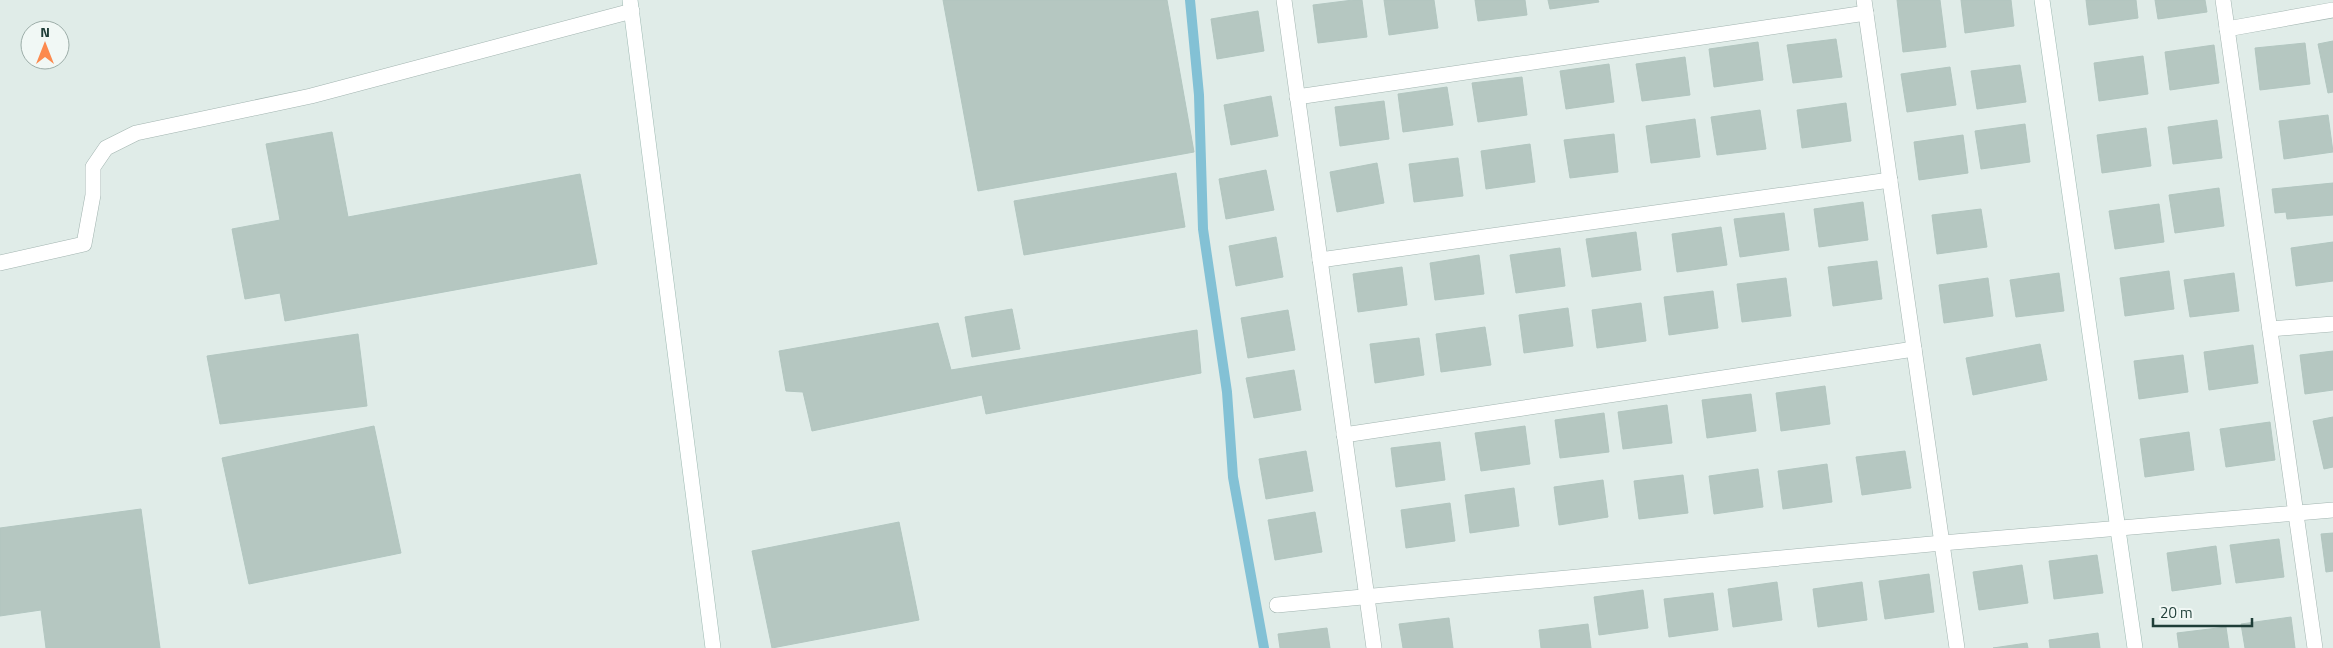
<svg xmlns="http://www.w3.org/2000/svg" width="2333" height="648" viewBox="0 0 2333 648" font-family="'Titillium Web',sans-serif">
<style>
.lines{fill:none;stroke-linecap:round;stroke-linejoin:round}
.stream{stroke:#83c1d5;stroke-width:10}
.building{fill:#b5c7c1;stroke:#b2c6c0}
.street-casing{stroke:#a2b4b0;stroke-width:16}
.secondary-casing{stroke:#9db9b2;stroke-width:16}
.street{stroke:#fff;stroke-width:15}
.secondary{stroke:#fff;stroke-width:15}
</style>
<rect width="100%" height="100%" fill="#e0ece8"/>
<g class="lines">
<!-- stream -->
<polyline class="stream" points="1190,0 1199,95 1203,229 1227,392 1233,477 1264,648"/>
</g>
<!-- building -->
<g class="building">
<polygon points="943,0 1167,0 1194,152 978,191"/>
<polygon points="1353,0 1362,0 1367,37 1318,43 1313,5"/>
<polygon points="1384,0 1434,0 1438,28 1389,35"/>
<polygon points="1475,0 1525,0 1527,15 1478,21"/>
<polygon points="1548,0 1598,0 1599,2 1550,9"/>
<polygon points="1897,0 1940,0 1946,47 1903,52"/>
<polygon points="1961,0 2011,0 2014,26 1965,33"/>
<polygon points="2086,0 2136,0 2138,18 2089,25"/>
<polygon points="2155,0 2205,0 2207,12 2158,19"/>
<polygon points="1258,11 1264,51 1217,59 1211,19"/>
<polygon points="1836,39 1842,77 1793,83 1787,45"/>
<polygon points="2333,41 2333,92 2328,93 2318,44"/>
<polygon points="1758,42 1763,80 1714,87 1709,49"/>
<polygon points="2305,43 2310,84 2260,90 2255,48"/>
<polygon points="2214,45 2219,83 2170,90 2165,52"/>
<polygon points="2143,56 2148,94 2099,101 2094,63"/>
<polygon points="1685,57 1690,95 1642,101 1636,64"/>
<polygon points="1609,64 1614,102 1566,109 1560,71"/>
<polygon points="2020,65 2026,102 1977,109 1971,71"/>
<polygon points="1950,67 1956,105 1907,112 1901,74"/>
<polygon points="1522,77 1527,115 1478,122 1472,83"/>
<polygon points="1447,87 1453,125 1403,132 1398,94"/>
<polygon points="1271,96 1278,136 1231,145 1224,105"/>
<polygon points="1384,101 1389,139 1340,146 1335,107"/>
<polygon points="1846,103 1851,141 1802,148 1797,110"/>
<polygon points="1760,110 1766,149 1717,155 1711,117"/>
<polygon points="2328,115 2333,152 2284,159 2279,121"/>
<polygon points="1695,119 1700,157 1651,163 1646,126"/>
<polygon points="2217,120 2222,158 2173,164 2168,127"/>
<polygon points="2025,124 2030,162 1981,169 1975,131"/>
<polygon points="2146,128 2151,166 2102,173 2097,135"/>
<polygon points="332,132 348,217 580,174 597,264 285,321 280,293 245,299 232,229 280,220 266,144"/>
<polygon points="1614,134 1618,172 1570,178 1564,140"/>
<polygon points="1963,135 1968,173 1919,180 1914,142"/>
<polygon points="1530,144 1535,182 1486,189 1481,151"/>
<polygon points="1458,158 1463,196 1414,202 1409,164"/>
<polygon points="1377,163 1384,203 1337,212 1330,172"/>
<polygon points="1266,170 1274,210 1226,219 1219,179"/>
<polygon points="1176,173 1185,227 1024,255 1014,201"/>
<polygon points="2333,183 2333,215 2287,219 2286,212 2275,213 2272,189"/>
<polygon points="2219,188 2224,226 2175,233 2169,195"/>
<polygon points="1863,202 1868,240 1819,247 1814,209"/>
<polygon points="2159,204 2164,242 2115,249 2109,211"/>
<polygon points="1981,209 1987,247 1937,254 1932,215"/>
<polygon points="1784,213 1789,250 1740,257 1734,219"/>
<polygon points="1721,227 1727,265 1677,272 1672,234"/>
<polygon points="1636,232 1641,270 1592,277 1586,239"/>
<polygon points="1276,237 1283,277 1236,286 1229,246"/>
<polygon points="2333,242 2333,281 2296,286 2291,248"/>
<polygon points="1560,248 1565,286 1516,293 1510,255"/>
<polygon points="1479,255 1484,294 1435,300 1430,263"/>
<polygon points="1877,261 1882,299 1833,306 1828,267"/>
<polygon points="1402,267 1407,305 1358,312 1353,274"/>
<polygon points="2169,271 2174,309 2125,316 2120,278"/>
<polygon points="2059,273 2064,311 2016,317 2010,280"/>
<polygon points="2234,273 2239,311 2190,317 2184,280"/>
<polygon points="1786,278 1791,316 1742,322 1737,284"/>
<polygon points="1988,278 1993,316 1944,323 1939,285"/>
<polygon points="1713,291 1718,328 1669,335 1664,297"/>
<polygon points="1641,303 1646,341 1597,348 1592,310"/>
<polygon points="1568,308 1573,346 1524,353 1519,315"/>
<polygon points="1012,309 1020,349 972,357 965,317"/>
<polygon points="1288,310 1295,350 1248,358 1241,318"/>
<polygon points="938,323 951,370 1197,330 1201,373 986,414 982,395 812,431 803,392 786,391 779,351"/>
<polygon points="1485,327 1491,365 1441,372 1436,334"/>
<polygon points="358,334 367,406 220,424 207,356"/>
<polygon points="1419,338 1424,375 1375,383 1370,344"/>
<polygon points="2040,344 2047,380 1973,395 1966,358"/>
<polygon points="2253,345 2258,383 2209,390 2204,352"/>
<polygon points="2333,351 2333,390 2305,394 2300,355"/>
<polygon points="2183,355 2188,392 2139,399 2134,361"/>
<polygon points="1294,370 1301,410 1254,418 1246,378"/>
<polygon points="1825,386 1830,424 1781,431 1776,393"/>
<polygon points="1751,394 1756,431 1707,438 1702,400"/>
<polygon points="1667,405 1672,443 1623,449 1618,412"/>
<polygon points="1604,413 1609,452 1560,458 1555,420"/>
<polygon points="2333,417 2333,467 2324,469 2313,421"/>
<polygon points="2270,422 2275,460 2226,467 2220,429"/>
<polygon points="374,426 401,553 249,584 222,458"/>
<polygon points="1525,426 1530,464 1481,471 1475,433"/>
<polygon points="2189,432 2194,470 2145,477 2140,439"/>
<polygon points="1440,442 1445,480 1396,487 1391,448"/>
<polygon points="1306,451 1313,491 1266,499 1259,459"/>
<polygon points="1905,451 1911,488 1862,495 1856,457"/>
<polygon points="1827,464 1832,502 1783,509 1778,471"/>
<polygon points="1758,469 1763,507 1714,514 1709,476"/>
<polygon points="1683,475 1688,513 1639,519 1634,481"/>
<polygon points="1603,480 1608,517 1559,525 1554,487"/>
<polygon points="1514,488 1519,526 1470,533 1465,495"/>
<polygon points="1450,503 1455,541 1406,548 1401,510"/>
<polygon points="141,509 160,648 46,648 41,610 0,616 0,528"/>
<polygon points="1315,512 1322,552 1275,560 1268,520"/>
<polygon points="899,522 919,620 772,648 752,551"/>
<polygon points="2333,533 2333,571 2326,572 2321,534"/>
<polygon points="2279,539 2284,577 2236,583 2230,545"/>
<polygon points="2216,546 2221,584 2172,591 2167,553"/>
<polygon points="2097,555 2103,593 2054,599 2049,561"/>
<polygon points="2022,565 2028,603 1979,610 1973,572"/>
<polygon points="1929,574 1934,612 1885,619 1879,581"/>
<polygon points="1777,582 1782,620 1733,627 1728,589"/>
<polygon points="1862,582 1867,620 1818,627 1813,589"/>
<polygon points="1643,590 1648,628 1599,635 1594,597"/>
<polygon points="1713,593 1718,630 1669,637 1664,599"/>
<polygon points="2291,617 2295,648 2245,648 2241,624"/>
<polygon points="1449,618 1453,648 1403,648 1399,624"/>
<polygon points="1588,624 1591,648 1541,648 1539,630"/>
<polygon points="2226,627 2229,648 2179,648 2177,633"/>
<polygon points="1327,628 1330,648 1280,648 1278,634"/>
<polygon points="2098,633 2100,648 2050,648 2049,640"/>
<polygon points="2027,643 2028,648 1993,648"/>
</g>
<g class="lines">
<defs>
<g id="street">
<polyline points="1284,0 1374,648"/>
<polyline points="1864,0 1957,648"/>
<polyline points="2223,0 2315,648"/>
<polyline points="2227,29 2333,10"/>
<polyline points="1297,97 1866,13"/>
<polyline points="1320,260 1890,180"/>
<polyline points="0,263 84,244 93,195 93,167 106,148 136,133 311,96 632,11"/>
<polyline points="2270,329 2333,324"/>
<polyline points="1344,435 1914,349"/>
<polyline points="1277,605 1942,543 2333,510"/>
</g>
<g id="secondary">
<polyline points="630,0 713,648"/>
<polyline points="2042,0 2135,648"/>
</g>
</defs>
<!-- street casing -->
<use href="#street" class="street-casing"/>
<!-- secondary casing -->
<use href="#secondary" class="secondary-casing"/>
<!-- street -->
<use href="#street" class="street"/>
<!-- secondary -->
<use href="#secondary" class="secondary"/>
</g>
<!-- north arrow -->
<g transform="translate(45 45)"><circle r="24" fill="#f1f8f5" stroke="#9daea9"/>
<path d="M0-4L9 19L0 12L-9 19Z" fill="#fc8a4e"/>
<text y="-8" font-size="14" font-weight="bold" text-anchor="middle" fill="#1f3e38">N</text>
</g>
<!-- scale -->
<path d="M2153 618v8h99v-8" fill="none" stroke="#1f3e38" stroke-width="2.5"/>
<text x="2160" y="618" font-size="15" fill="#1f3e38" stroke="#f1f8f5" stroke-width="4" paint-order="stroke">20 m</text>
</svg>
